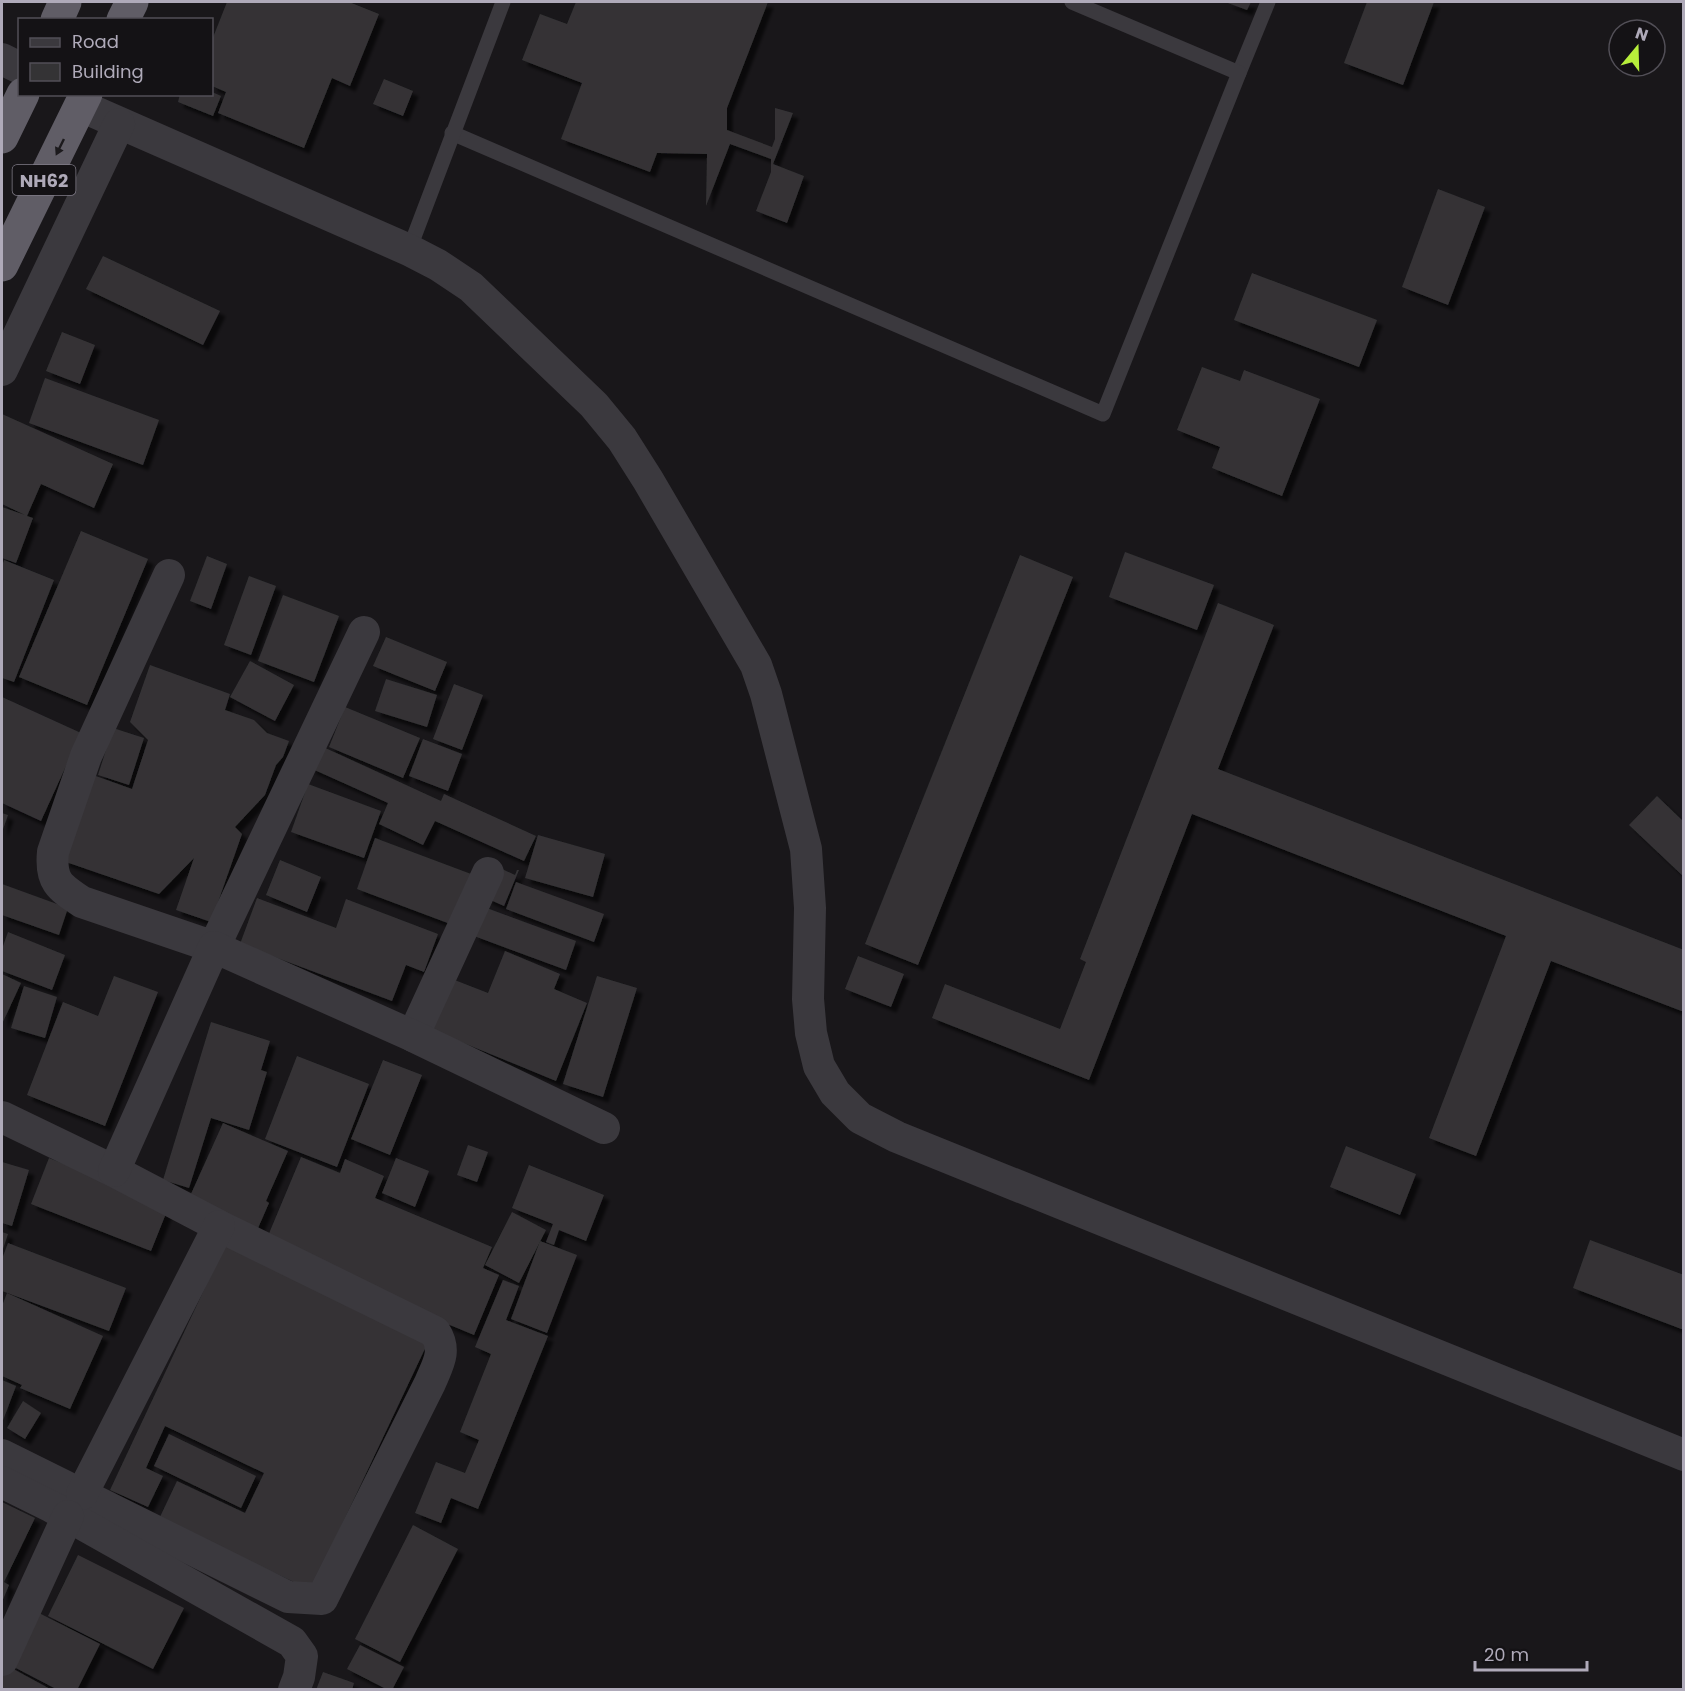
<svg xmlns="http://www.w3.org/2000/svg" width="1685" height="1691" viewBox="0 0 1685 1691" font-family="Poppins,sans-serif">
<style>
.building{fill:#343335;filter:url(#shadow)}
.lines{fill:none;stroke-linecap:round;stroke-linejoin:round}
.service{stroke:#3b393e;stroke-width:15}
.minor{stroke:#3b393e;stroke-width:32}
.trunk{stroke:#605d66;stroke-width:33}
.oneway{fill:#1c1a1d}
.labels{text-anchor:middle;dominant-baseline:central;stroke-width:4.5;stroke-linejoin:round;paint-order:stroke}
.shield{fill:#141215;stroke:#807c88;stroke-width:1.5}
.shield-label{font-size:18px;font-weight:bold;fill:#afaab9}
</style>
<defs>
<filter id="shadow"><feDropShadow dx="5.5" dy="5.5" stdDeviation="1.5" flood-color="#0009"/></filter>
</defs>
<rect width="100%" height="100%" fill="#19171a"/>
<!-- building -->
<g class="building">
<polygon points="227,2 349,2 379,14 350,86 332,78 304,148 218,113 226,92 212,86 212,40"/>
<polygon points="576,2 768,2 727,108 727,130 772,147 775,139 775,108 793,113 773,164 804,176 787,223 756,211 771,172 771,159 730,144 706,206 707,154 657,153 650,172 561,139 582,83 522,60 540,14 567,24"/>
<polygon points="1225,2 1251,2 1247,10"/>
<polygon points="1367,2 1434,2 1403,85 1344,63"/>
<polygon points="384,79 413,91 403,116 373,104"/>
<polygon points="212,92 221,96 213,116 178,102 180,94 212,94"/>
<polygon points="1438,189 1485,207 1448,305 1402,287"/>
<polygon points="103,256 220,311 203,345 86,289"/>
<polygon points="1252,273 1377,320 1359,367 1234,320"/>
<polygon points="62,332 95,345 80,384 46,371"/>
<polygon points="1202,367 1240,381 1244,370 1320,399 1282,496 1212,468 1220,447 1177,430"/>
<polygon points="45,378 159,420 143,465 29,423"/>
<polygon points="2,414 113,464 94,508 41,484 27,516 33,518 16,563 2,558 2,507 25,515 2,504"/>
<polygon points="81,531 148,559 87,705 19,677"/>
<polygon points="1125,552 1214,585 1197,630 1109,597"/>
<polygon points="1020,555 1073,577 918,965 865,944"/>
<polygon points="207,556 227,564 211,609 190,601"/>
<polygon points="4,560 54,580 14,682 2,678 2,566"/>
<polygon points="249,576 276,586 251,655 224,645"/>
<polygon points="283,595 339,616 314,682 258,661"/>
<polygon points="1218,603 1274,625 1218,769 1684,950 1684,1012 1551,961 1476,1156 1429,1138 1506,936 1192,814 1089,1080 932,1018 945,984 1060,1029 1086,962 1080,959"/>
<polygon points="386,637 447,662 435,691 373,666"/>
<polygon points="250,661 294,685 275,721 230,697"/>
<polygon points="150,665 230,694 225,710 254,720 267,733 289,741 283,757 276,765 265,795 235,827 242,834 211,922 176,910 194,858 159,894 63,861 93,775 132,789 148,740 130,722"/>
<polygon points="386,679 437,695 427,727 375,711"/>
<polygon points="454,684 483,695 462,750 433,739"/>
<polygon points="2,697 81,733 41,821 2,803"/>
<polygon points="345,707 420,738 403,778 329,747"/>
<polygon points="113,728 144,738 129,785 98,775"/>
<polygon points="423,739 462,754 448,791 409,776"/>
<polygon points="321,746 441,801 444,794 536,836 524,861 435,821 423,845 379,824 388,803 310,768"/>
<polygon points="308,784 381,811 364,858 291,832"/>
<polygon points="1657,796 1684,822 1684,877 1629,825"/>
<polygon points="2,813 8,815 2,832"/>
<polygon points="538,835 605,854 593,897 525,878"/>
<polygon points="375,838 471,874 453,925 357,889"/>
<polygon points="280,860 321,877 307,912 266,895"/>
<polygon points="500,868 515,875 517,870 519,870 504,906 486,898"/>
<polygon points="516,882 604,914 594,942 506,909"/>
<polygon points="2,884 68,908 59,935 2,915"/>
<polygon points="257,898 336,928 346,899 438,934 424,972 406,965 392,1001 240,944"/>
<polygon points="484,907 576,941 566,970 474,936"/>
<polygon points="8,932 65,955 52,990 2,971 2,949"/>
<polygon points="505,951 560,974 554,989 587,1003 556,1081 432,1030 452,979 488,993"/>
<polygon points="858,956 904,974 891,1007 845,989"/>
<polygon points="2,974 21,983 2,1024"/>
<polygon points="114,976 158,992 105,1126 27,1095 63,1002 98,1016"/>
<polygon points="597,976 637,988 603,1097 563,1084"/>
<polygon points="24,986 57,997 45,1038 11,1028"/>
<polygon points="211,1022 270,1041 261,1070 267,1072 249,1130 211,1118 189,1188 163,1180"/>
<polygon points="297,1056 369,1084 337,1167 265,1139"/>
<polygon points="383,1060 422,1075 390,1155 351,1139"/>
<polygon points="223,1123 288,1151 266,1201 269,1203 255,1235 186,1205"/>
<polygon points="468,1145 488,1152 477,1182 457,1175"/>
<polygon points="1346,1146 1416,1174 1400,1215 1330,1187"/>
<polygon points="301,1157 340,1173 345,1159 384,1176 375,1198 492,1247 483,1268 499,1275 474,1335 399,1304 265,1243"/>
<polygon points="49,1158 169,1206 151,1251 31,1204"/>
<polygon points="396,1158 429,1171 415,1207 382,1193"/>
<polygon points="2,1162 29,1170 12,1226 2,1223"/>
<polygon points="529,1165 604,1195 586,1241 559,1230 554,1245 546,1242 553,1224 512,1208"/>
<polygon points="512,1212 546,1230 519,1283 485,1265"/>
<polygon points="2,1232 8,1234 2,1252"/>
<polygon points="1590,1240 1684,1275 1684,1330 1573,1288"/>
<polygon points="540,1241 577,1255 547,1333 511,1319"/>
<polygon points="8,1243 126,1288 109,1331 2,1291 2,1259"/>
<polygon points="226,1243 430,1338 311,1590 159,1519 177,1481 245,1513 264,1473 165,1426 146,1468 163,1476 148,1507 110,1490"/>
<polygon points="503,1280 519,1286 506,1320 548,1336 478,1509 451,1498 441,1523 415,1513 436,1462 465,1473 479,1440 460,1432 491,1354 475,1347"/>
<polygon points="7,1293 103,1336 70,1409 20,1388 22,1385 2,1376 2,1306"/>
<polygon points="2,1380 16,1386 2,1423"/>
<polygon points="23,1401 41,1413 25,1439 7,1428"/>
<polygon points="169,1434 256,1476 241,1508 154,1466"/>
<polygon points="2,1502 35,1518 4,1582 9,1585 2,1602"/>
<polygon points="413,1525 458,1549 400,1662 355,1639"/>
<polygon points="78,1555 184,1608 153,1669 48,1616"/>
<polygon points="37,1612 100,1644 77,1690 58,1690 10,1665"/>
<polygon points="360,1645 404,1667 392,1690 388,1690 347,1669"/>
<polygon points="6,1665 52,1690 2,1690 2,1673"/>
<polygon points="323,1672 354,1683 352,1690 316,1690"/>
</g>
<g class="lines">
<!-- service -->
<g class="service">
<polyline points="1239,73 1268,2"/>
<polyline points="452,133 1103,414 1239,73 1072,2"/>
<polyline points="409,250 503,2"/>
</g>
<!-- minor -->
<g class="minor">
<polyline points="2,59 20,68"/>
<polyline points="81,106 409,250 438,265 471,287 594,405 622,439 648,480 756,665 766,694 806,849 810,908 808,999 811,1033 819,1066 835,1093 860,1118 897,1137 1684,1455"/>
<polyline points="2,370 119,124"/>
<path d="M169 575 86 756 53 852C50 881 59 887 82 902L214 947 364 632"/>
<polyline points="413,1036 488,873"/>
<path d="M2 1117 114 1171 219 1226 435 1332C447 1351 438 1364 430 1383L322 1599 288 1597 2 1455"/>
<polyline points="114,1171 214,947 413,1036 604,1128"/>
<polyline points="2,1482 52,1507 292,1642 302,1656 299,1677 294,1690"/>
<polyline points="82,1494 219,1226"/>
<polyline points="2,1660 68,1516"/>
</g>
<!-- trunk -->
<g class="trunk">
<polyline points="57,20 65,2"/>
<polyline points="123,20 132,2"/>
<polyline points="2,137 23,94"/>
<polyline points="2,265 86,94"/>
</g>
</g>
<!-- one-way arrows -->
<defs><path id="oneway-solid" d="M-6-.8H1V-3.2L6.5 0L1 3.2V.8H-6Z" transform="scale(1.5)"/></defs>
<use class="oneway" href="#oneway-solid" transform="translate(60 147) rotate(116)"/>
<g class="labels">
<!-- shield labels -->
<rect class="shield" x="12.5" y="165" width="63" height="30" rx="4.5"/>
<g class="shield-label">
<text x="44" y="180">NH62</text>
</g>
</g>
<!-- border -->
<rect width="1685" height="1691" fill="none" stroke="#afaab9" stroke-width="6"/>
<!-- legend -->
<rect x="18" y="18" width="195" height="78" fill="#141215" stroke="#524f57" stroke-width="1.5"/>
<rect x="30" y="38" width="30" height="9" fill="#3b393e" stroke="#524f57" stroke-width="1.5"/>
<text x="72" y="48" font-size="18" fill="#afaab9">Road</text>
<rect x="30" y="63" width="30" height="18" fill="#343335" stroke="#524f57" stroke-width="1.5"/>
<text x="72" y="78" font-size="18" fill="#afaab9">Building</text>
<!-- north arrow -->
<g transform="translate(1637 48) rotate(19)"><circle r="28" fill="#141215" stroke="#524f57" stroke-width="1.5"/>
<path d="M0-4.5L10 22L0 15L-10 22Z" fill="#b7ee3b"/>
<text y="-9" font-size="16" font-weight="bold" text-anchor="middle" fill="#afaab9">N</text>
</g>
<!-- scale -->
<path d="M1475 1661v9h112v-9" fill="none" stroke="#afaab9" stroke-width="3"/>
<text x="1484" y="1661" font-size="18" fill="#afaab9" stroke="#141215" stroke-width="4.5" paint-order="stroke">20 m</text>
</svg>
